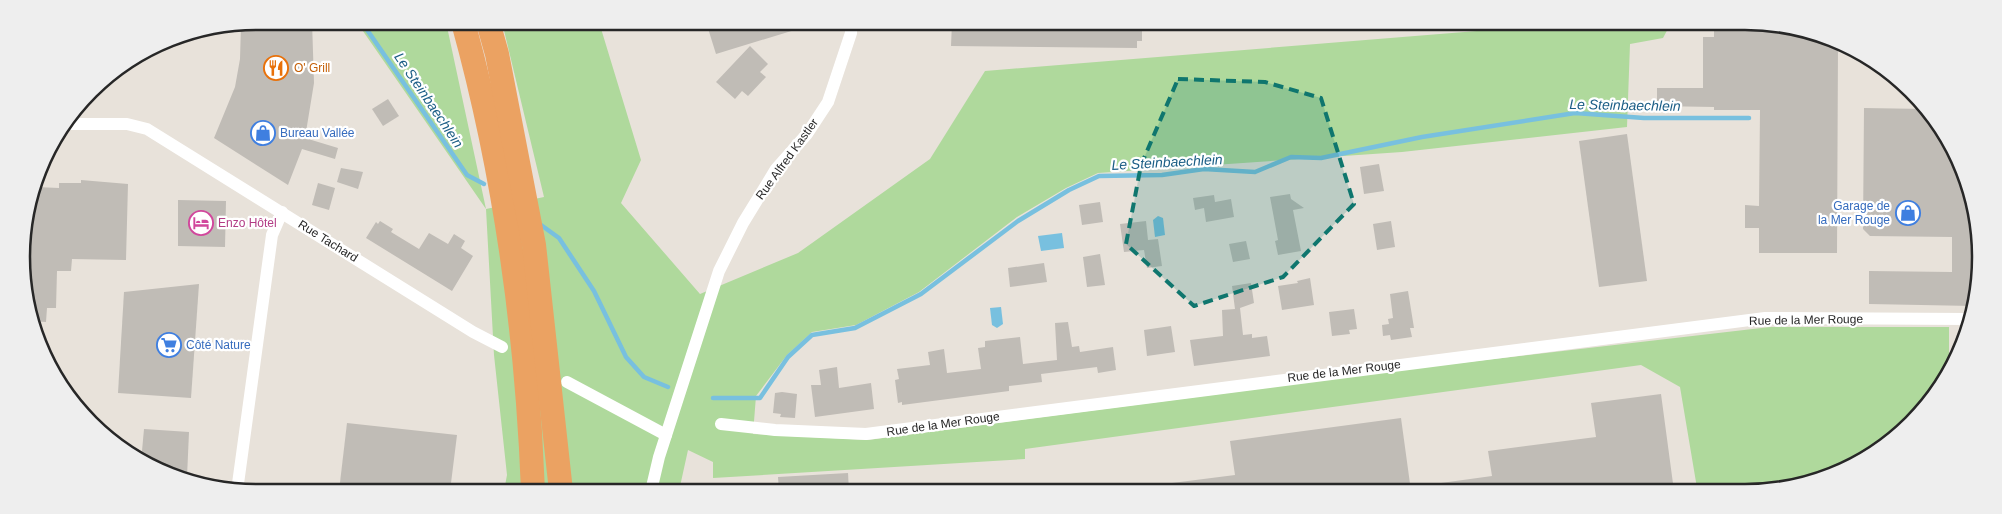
<svg xmlns="http://www.w3.org/2000/svg" width="2002" height="514" viewBox="0 0 2002 514" font-family="Helvetica,sans-serif">
<style>
.green{fill:#afd99c}
.water{fill:#78c0df}
.lines{fill:none;stroke-linecap:round;stroke-linejoin:round}
.stream{stroke:#78c0df;stroke-width:4.5}
.building{fill:#c0bcb6}
.street{stroke:#fff;stroke-width:12}
.highway{stroke:#eba262;stroke-width:24}
.marked{fill:#0f766e;fill-opacity:0.2;stroke:#0f766e;stroke-width:4;stroke-dasharray:10 6;stroke-linejoin:round}
.labels{text-anchor:middle;dominant-baseline:central;stroke-width:4.5;stroke-linejoin:round;paint-order:stroke}
.food-label{font-size:12px;fill:#c56008;stroke:#fff;text-anchor:start}
.shop-label{font-size:12px;fill:#366cbe;stroke:#fff;text-anchor:start}
.street-label{font-size:12px;fill:#272727;stroke:#fff}
.hotel-label{font-size:12px;fill:#b23c85;stroke:#fff;text-anchor:start}
.water-label{font-size:14px;font-style:italic;fill:#1c5e86;stroke:#fff}
.rim{fill:none;stroke:#272727;stroke-width:2.5}
</style>
<rect width="100%" height="100%" fill="#e8e2da"/>
<!-- green -->
<polygon class="green" points="356,21 446,22 486,209 544,197 502,22 599,22 641,160 621,203 700,294 798,253 930,159 985,71 1576,23 1671,23 1663,38 1630,44 1627,127 1402,152 1098,173 1066,188 1017,217 919,292 856,325 812,332 787,355 756,396 753,434 868,440 1433,366 1770,327 1949,327 1949,372 1911,424 1849,469 1775,491 1745,491 1741,486 1697,488 1680,387 1641,365 1025,449 1025,459 713,478 713,462 688,450 679,491 504,491 507,475 494,355 486,209"/>
<!-- water -->
<g class="water">
<polygon points="1158,216 1163,218 1165,235 1155,237 1153,220"/>
<polygon points="1062,233 1064,248 1041,251 1038,236"/>
<polygon points="1001,307 1003,324 997,328 992,325 990,308"/>
</g>
<g class="lines">
<!-- stream -->
<g class="stream">
<polyline points="361,21 467,175 484,184"/>
<polyline points="541,225 559,238 594,291 626,357 644,377 668,387"/>
<polyline points="713,398 760,398 788,357 812,335 855,328 921,294 1018,221 1069,190 1099,176 1162,175 1204,169 1255,172 1291,157 1321,158 1422,137 1575,113 1644,118 1749,118"/>
</g>
</g>
<!-- building -->
<g class="building">
<polygon points="257,21 312,21 314,83 305,138 338,148 335,159 302,149 288,185 214,138 235,87 240,59 241,25"/>
<polygon points="706,22 811,22 811,25 716,54"/>
<polygon points="952,22 1142,22 1142,41 1137,41 1137,48 951,46"/>
<polygon points="1714,23 1776,23 1838,45 1837,253 1759,253 1759,228 1745,228 1745,205 1759,206 1760,110 1714,110 1714,107 1657,106 1657,88 1703,88 1703,37 1714,37"/>
<polygon points="750,46 768,64 760,72 766,77 748,96 742,91 735,99 716,82"/>
<polygon points="388,99 399,116 383,126 372,109"/>
<polygon points="1864,108 1927,109 1932,114 1973,196 1979,288 1973,306 1869,304 1869,271 1952,272 1952,237 1870,236 1863,229"/>
<polygon points="1627,134 1647,281 1599,287 1579,141"/>
<polygon points="1379,164 1384,191 1364,194 1360,167"/>
<polygon points="341,168 363,172 358,189 337,182"/>
<polygon points="81,180 128,184 126,260 72,259 71,271 57,271 56,308 47,308 46,322 31,321 22,241 36,187 59,188 59,183 81,183"/>
<polygon points="318,183 335,188 329,210 312,205"/>
<polygon points="1290,194 1291,199 1304,208 1293,210 1301,251 1278,255 1275,241 1278,240 1270,197"/>
<polygon points="1214,195 1215,202 1231,199 1234,217 1206,222 1204,208 1195,210 1193,198"/>
<polygon points="178,200 226,201 225,247 178,246"/>
<polygon points="1100,202 1103,222 1082,225 1079,205"/>
<polygon points="380,221 393,229 391,232 419,249 429,233 448,244 454,234 465,241 461,248 473,256 452,291 366,238 376,222 378,224"/>
<polygon points="1146,221 1148,240 1158,239 1162,266 1147,268 1144,250 1124,252 1120,224"/>
<polygon points="1391,221 1395,247 1377,250 1373,224"/>
<polygon points="1246,241 1250,259 1233,262 1229,244"/>
<polygon points="1100,254 1105,285 1087,287 1083,257"/>
<polygon points="1044,263 1047,282 1010,287 1008,268"/>
<polygon points="1310,278 1314,305 1282,310 1278,286 1298,283 1297,281"/>
<polygon points="1251,283 1254,303 1240,308 1243,335 1252,334 1252,338 1267,336 1270,356 1194,366 1190,340 1223,336 1222,310 1235,309 1232,286"/>
<polygon points="199,284 191,398 118,393 124,292"/>
<polygon points="1408,291 1414,328 1410,328 1412,337 1391,340 1390,335 1383,336 1382,325 1389,324 1388,319 1393,318 1390,294"/>
<polygon points="1354,309 1357,329 1349,330 1350,334 1332,336 1329,312"/>
<polygon points="1068,322 1072,347 1079,346 1080,352 1113,347 1116,370 1098,373 1097,367 1041,374 1042,382 1009,386 1009,391 902,405 902,402 898,403 895,380 899,379 897,369 930,365 928,352 944,349 947,373 981,369 978,348 985,347 985,341 1020,337 1023,364 1057,360 1055,323"/>
<polygon points="1171,326 1175,352 1147,356 1144,330"/>
<polygon points="837,367 839,388 871,383 874,409 815,417 811,385 821,385 819,370"/>
<polygon points="782,392 797,394 795,418 780,417 781,414 773,413 775,393"/>
<polygon points="1661,394 1674,491 1441,491 1441,483 1492,476 1488,451 1596,437 1591,403"/>
<polygon points="1401,418 1411,491 1173,491 1172,483 1235,475 1230,441"/>
<polygon points="347,423 457,435 450,491 339,491"/>
<polygon points="144,429 189,432 187,477 141,462"/>
<polygon points="848,473 849,491 779,491 778,477"/>
</g>
<g class="lines">
<!-- street -->
<g class="street">
<polyline points="67,124 127,124 147,129 473,332 502,347"/>
<polyline points="567,382 666,435"/>
<polyline points="721,424 775,430 866,434 1765,318 1969,319"/>
<polyline points="237,491 272,235 282,212"/>
<polyline points="651,491 659,457 719,271 743,223 776,169 807,134 828,102 851,33 851,22"/>
</g>
<!-- highway -->
<g class="highway">
<path d="M463 22C505 174 527 333 533 491"/>
<polyline points="488,22 497,54 534,245 561,491"/>
</g>
</g>
<!-- marked area -->
<path class="marked" d="M1178 79 1265 82 1321 98 1354 204 1283 277 1194 306 1126 244 1141 165Z"/>
<!-- icons -->
<defs>
<symbol id="restaurant-ring" viewBox="-11 -11 22 22"><circle r="9.5" fill="#fff" stroke="#e8710a" stroke-width="1.5"/><path d="M-5-6h1v4h1v-4h1v4h1v-4h1v5L-1.5 .5V6h-2V.5L-5-1ZM5-6V6H3V1.5H1.5Q1.5-4 5-6Z" fill="#e8710a"/></symbol>
<symbol id="shop-ring" viewBox="-11 -11 22 22"><circle r="9.5" fill="#fff" stroke="#3f7fe0" stroke-width="1.5"/><path d="M-5-2.5h2.3a2.7 3.5 0 0 1 5.4 0H5L5.5 6h-11ZM-1.5-2.5h3a1.5 2.3 0 0 0-3 0Z" fill="#3f7fe0"/></symbol>
<symbol id="hotel-ring" viewBox="-11 -11 22 22"><circle r="9.5" fill="#fff" stroke="#d1479c" stroke-width="1.5"/><path d="M-6-4.5h1.5V1H6V5H4.5V3h-9V5H-6ZM-4 0a1.8 1.8 0 1 1 3.6 0ZM.5 0V-2.5h3Q6-2.5 6 0Z" fill="#d1479c"/></symbol>
<symbol id="supermarket-ring" viewBox="-11 -11 22 22"><circle r="9.5" fill="#fff" stroke="#3f7fe0" stroke-width="1.5"/><path d="M-6-5.5h2.5l.6 2H6L4.5 2H-2.5L-4.4-4H-6ZM-1.5 3.2a1.3 1.3 0 1 0 .1 0ZM3 3.2a1.3 1.3 0 1 0 .1 0Z" fill="#3f7fe0"/></symbol>
</defs>
<g fill-rule="evenodd">
<use href="#restaurant-ring" x="262" y="54" width="28" height="28"/>
<use href="#shop-ring" x="249" y="119" width="28" height="28"/>
<use href="#shop-ring" x="1894" y="199" width="28" height="28"/>
<use href="#hotel-ring" x="187" y="209" width="28" height="28"/>
<use href="#supermarket-ring" x="155" y="331" width="28" height="28"/>
</g>
<g class="labels">
<!-- food labels -->
<g class="food-label">
<text x="294" y="68">O' Grill</text>
</g>
<!-- shop labels -->
<g class="shop-label">
<text x="280" y="133">Bureau Vallée</text>
<text x="1890" y="206" text-anchor="end">Garage de<tspan x="1890" dy="14">la Mer Rouge</tspan></text>
<text x="186" y="345">Côté Nature</text>
</g>
<!-- street labels -->
<g class="street-label">
<text transform="translate(787 159) rotate(-54)">Rue Alfred Kastler</text>
<text transform="translate(328 241) rotate(32)">Rue Tachard</text>
<text transform="translate(1806 320) rotate(-1)">Rue de la Mer Rouge</text>
<text transform="translate(1344 371) rotate(-7)">Rue de la Mer Rouge</text>
<text transform="translate(943 424) rotate(-8)">Rue de la Mer Rouge</text>
</g>
<!-- hotel labels -->
<g class="hotel-label">
<text x="218" y="223">Enzo Hôtel</text>
</g>
<!-- water labels -->
<g class="water-label">
<text transform="translate(429 100) rotate(56)">Le Steinbaechlein</text>
<text transform="translate(1625 105) rotate(1)">Le Steinbaechlein</text>
<text transform="translate(1167 162) rotate(-3)">Le Steinbaechlein</text>
</g>
</g>
<!-- crop -->
<path d="M0 0H2002V514H0ZM257 30H1745A227 227 0 0 1 1972 257V257A227 227 0 0 1 1745 484H257A227 227 0 0 1 30 257V257A227 227 0 0 1 257 30Z" fill="#eee" fill-rule="evenodd"/>
<path class="rim" d="M257 30H1745A227 227 0 0 1 1972 257V257A227 227 0 0 1 1745 484H257A227 227 0 0 1 30 257V257A227 227 0 0 1 257 30Z"/>
</svg>
